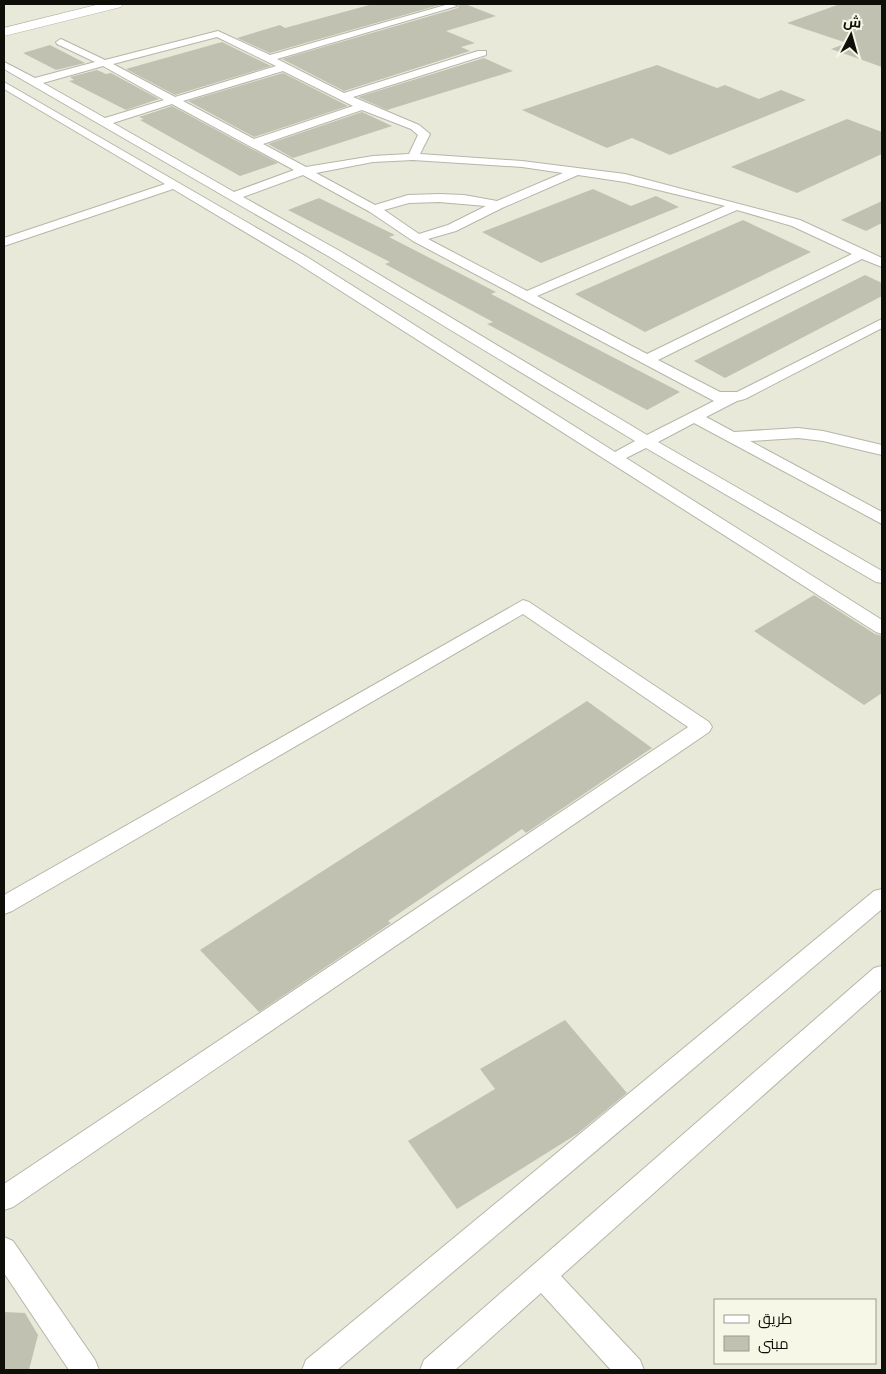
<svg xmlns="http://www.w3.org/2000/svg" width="886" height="1374" viewBox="0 0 886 1374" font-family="Poppins,Cairo,sans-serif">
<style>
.building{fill:#c1c1b2}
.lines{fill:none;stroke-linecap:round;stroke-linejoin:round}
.street-casing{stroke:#b6b6a8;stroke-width:2}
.secondary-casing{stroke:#b6b6a8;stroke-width:1}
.street{fill:#fff;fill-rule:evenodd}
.secondary{fill:#fff;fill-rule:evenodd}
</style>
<rect width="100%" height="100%" fill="#e9e9da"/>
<!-- building -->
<g class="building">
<polygon points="373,4 443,4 270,53 237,38 280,25 285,28"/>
<polygon points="456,4 465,4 496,16 446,31 475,43 461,47 470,51 344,91 282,59 458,8 459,5"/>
<polygon points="840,4 882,4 882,67 831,49 847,43 787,23"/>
<polygon points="222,42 271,66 175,95 126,69"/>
<polygon points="50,45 85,63 56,70 23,53"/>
<polygon points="484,58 513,71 387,110 358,97"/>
<polygon points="657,65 717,88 725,85 759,99 781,90 806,100 670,155 632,138 607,148 522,110"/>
<polygon points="97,70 106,74 111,73 159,99 126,110 69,81 74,80 70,77"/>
<polygon points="283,73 348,106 254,137 188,101"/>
<polygon points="172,106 278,163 240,176 140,120 144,119 139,117"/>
<polygon points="362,112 392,126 293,158 268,144"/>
<polygon points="847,119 882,132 882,154 797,193 731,167"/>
<polygon points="593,189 631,206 656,196 679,207 541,263 482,232"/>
<polygon points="319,198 395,235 389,237 496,292 491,294 680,392 647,410 487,324 493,322 385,264 390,262 288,210"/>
<polygon points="882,201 882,223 866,231 841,220"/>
<polygon points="743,220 811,252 645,332 575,294"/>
<polygon points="865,275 882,283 882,296 725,378 694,361"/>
<polygon points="814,595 875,634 882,636 882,693 864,705 754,631"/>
<polygon points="587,701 652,748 526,833 522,829 388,921 391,923 259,1012 200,950"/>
<polygon points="565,1020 627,1093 577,1134 457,1209 408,1141 495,1089 480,1069"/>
<polygon points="4,1312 25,1313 38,1335 29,1370 4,1370"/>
</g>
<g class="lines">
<defs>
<g id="street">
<path d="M449 4 457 6 277 59 344 93 478 51H486V55L353 97 419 125 430 134 420 154 522 161 625 174 800 220 882 258V267L862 259 658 360 720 392H737L882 319V328L745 399 737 401 706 417 734 432 798 428 823 431 882 445V455L823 441 798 438 750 441 882 512V524L694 423 658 442 882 571V583L876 582 646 448 626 458 882 620V634L876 632 297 263 173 189 4 246V238L165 184 4 89V82L307 257 615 452 635 441 328 256 4 69V62L35 78 95 62 57 44 56 42 61 39 105 60 218 31 270 55ZM217 37 276 66 175 97 113 64ZM103 66 164 100 105 118 43 83ZM283 71 353 106 254 139 183 101ZM172 104 294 170 234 192 113 123ZM362 110 411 129 418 135 409 154 373 156 306 167 263 144ZM413 160 522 167 563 173 497 201 464 195 439 194 408 195 375 205 316 173 373 162ZM303 175 370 212 413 241 714 401 647 435 338 250 243 197ZM578 175 625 182 725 206 527 291 428 239 456 231 502 208ZM439 202 486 206 448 225 419 234 384 210 409 203ZM737 210 792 226 852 254 647 354 537 296Z"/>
<polygon points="523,600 529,602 709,722 712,727 709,732 13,1207 4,1210 4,1184 688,727 523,614 12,911 4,914 4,895"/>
<polygon points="882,889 882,909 337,1370 302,1370 306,1360 874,891"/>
<polygon points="882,966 882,989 561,1276 640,1360 644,1370 611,1370 541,1293 455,1370 420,1370 424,1360 874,968"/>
<polygon points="4,1237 13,1241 95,1360 99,1370 69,1370 4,1273"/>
</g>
<polygon id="secondary" points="100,4 123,4 121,7 4,36 4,28"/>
</defs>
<!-- street casing -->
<use href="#street" class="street-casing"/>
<!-- secondary casing -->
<use href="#secondary" class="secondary-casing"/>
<!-- street -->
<use href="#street" class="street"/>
<!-- secondary -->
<use href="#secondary" class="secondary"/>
</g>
<!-- border -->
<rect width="886" height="1374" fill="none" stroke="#0f0f0a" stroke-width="10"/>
<!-- legend -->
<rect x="714" y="1299" width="162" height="65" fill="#f6f7e7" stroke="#9a9a8f"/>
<rect x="724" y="1315" width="25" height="8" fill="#ffffff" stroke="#9a9a8f"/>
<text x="758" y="1324" font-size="15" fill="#0f0f0a">طريق</text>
<rect x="724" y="1336" width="25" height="15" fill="#c1c1b2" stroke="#9a9a8f"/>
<text x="758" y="1349" font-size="15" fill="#0f0f0a">مبنى</text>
<!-- north arrow -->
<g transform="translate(851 35) rotate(6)" stroke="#f6f7e7" stroke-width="4" paint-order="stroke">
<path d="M0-4L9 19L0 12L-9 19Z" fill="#0f0f0a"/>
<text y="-8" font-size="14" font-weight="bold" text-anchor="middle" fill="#0f0f0a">ش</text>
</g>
</svg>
